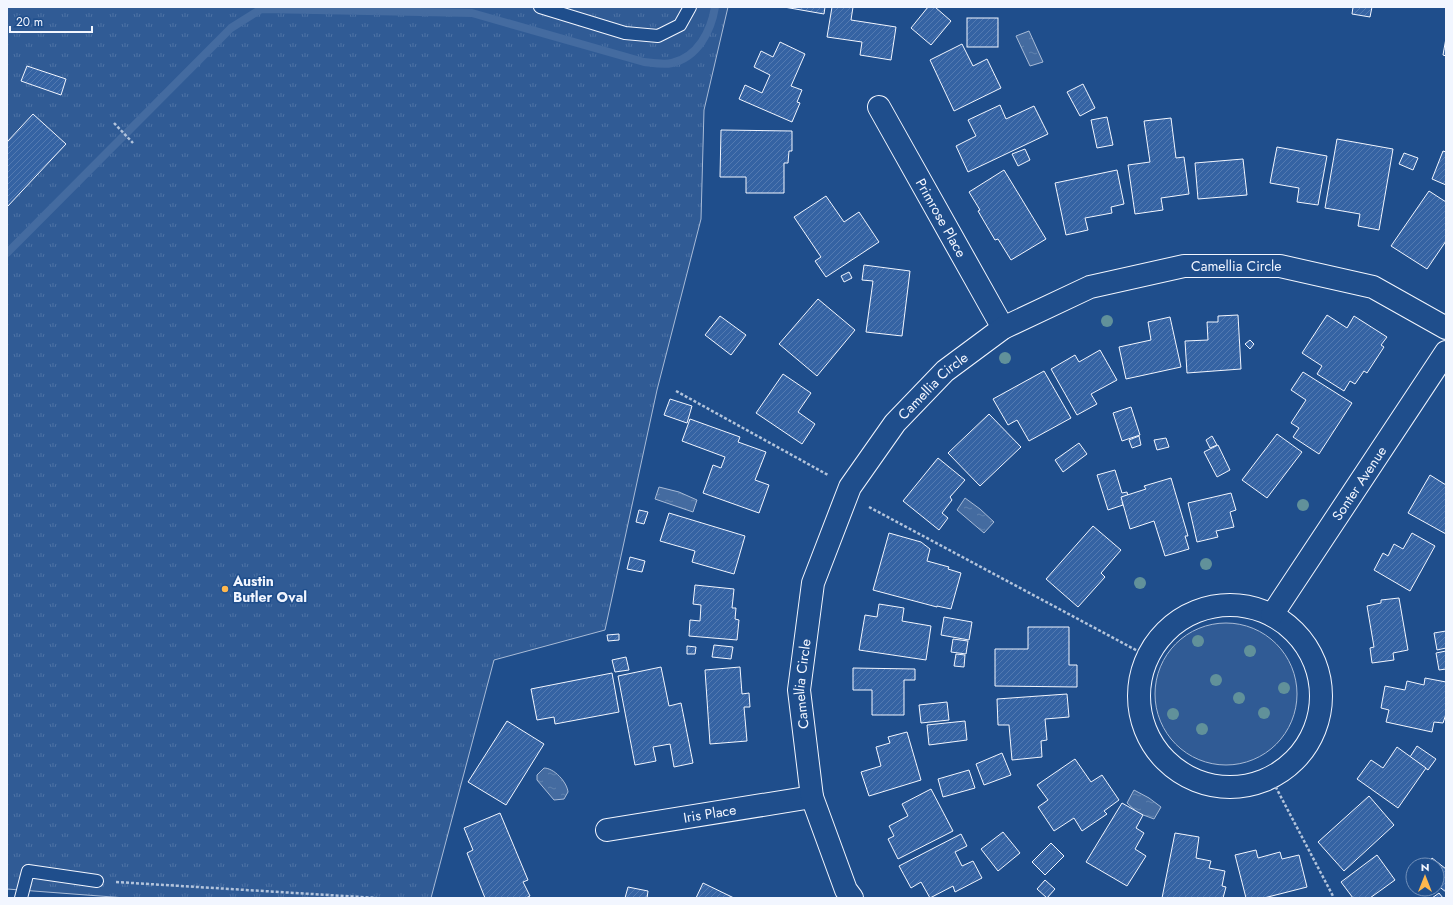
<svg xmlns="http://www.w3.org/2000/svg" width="1453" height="905" viewBox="0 0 1453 905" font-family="Jost,sans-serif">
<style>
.built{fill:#305b95;stroke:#a8bbd7}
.park{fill:url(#park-tufts);stroke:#a8bbd7}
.water{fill:url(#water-ripples);stroke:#a8bbd7}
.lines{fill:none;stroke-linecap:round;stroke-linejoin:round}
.stream{stroke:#446ba0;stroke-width:8}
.building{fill:url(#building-hatch);stroke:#f2f6ff}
.service-casing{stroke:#f2f6ff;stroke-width:14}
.minor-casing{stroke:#f2f6ff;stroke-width:24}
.path{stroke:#b3c4dc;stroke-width:2.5;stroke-dasharray:3 2;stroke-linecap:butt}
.service{stroke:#1f4e8c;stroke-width:12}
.minor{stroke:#1f4e8c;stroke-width:22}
.tree{fill:#61919a}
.poi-dot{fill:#ffb74d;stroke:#1f4e8c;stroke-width:1.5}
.labels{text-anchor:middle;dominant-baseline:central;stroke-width:3;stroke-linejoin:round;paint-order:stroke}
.street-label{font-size:14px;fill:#f2f6ff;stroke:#1f4e8c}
.poi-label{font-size:14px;font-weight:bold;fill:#f2f6ff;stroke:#1f4e8c;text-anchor:start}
</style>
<defs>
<pattern id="park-tufts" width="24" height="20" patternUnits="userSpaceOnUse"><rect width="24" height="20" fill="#305b95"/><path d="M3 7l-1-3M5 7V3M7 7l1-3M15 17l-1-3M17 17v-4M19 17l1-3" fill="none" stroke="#4e73a5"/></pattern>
<pattern id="water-ripples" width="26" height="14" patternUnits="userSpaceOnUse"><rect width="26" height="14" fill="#446ba0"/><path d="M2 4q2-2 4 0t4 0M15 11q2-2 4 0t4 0" fill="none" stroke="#5f81ae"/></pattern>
<pattern id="building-hatch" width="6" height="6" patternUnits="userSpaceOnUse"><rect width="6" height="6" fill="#3563a3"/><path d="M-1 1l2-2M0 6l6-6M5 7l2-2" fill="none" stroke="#537ab1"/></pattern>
</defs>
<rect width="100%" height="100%" fill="#1f4e8c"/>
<!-- built -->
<circle class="built" cx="1226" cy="694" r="71"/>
<!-- park -->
<polygon class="park" points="7,7 728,7 704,110 701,219 657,390 605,630 494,660 431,898 126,898 7,889"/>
<!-- water -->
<g class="water">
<polygon points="1029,31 1043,62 1030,66 1016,36"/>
<polygon points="659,487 679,492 697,500 693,512 655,499"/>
<polygon points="965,498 980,509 994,522 984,533 957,510"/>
<path d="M544 768C554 768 567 782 568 792L564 799 554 800 537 780V775Z"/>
<polygon points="1134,790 1149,798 1161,807 1154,819 1138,813 1127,803"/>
</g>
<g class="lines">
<!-- stream -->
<path class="stream" d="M7 253 231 28 261 9 472 13 644 62C653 63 664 65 672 63 698 57 711 31 715 7"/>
</g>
<!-- building -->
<g class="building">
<polygon points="784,7 825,7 824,14"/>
<polygon points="832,7 853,7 851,20 896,27 891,60 860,55 862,42 827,37"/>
<polygon points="928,7 935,7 951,21 931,45 911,28"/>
<polygon points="1353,7 1372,7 1370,17 1352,14"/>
<rect x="967" y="18" width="31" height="29"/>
<polygon points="1446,38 1446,56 1443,55"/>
<polygon points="780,42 805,54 791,86 802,90 797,102 800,103 792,122 739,99 745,85 762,93 770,75 754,67 761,51 773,57"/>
<polygon points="962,44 973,66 987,59 1001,88 954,111 930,60"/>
<polygon points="27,66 66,79 61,95 21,81"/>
<polygon points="1083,84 1095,108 1080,116 1067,92"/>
<polygon points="1000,105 1006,119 1034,106 1048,134 968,172 956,146 976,136 968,120"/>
<polygon points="33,114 66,144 7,207 7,142"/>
<polygon points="1107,117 1113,145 1097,148 1091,120"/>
<polygon points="1171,118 1176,158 1184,157 1189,194 1161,198 1163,210 1135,214 1128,165 1150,162 1144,121"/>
<polygon points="721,130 792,131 792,151 789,151 788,163 784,163 784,193 746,193 746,177 720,177"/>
<polygon points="1337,139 1393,149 1379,230 1358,226 1360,214 1325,208"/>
<polygon points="1277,147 1327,156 1318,205 1297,202 1299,188 1270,183"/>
<polygon points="1025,149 1030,160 1018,166 1012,154"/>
<polygon points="1443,151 1446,152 1446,185 1432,179"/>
<polygon points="1404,153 1418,158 1413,170 1399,164"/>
<polygon points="1243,159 1247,195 1198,199 1195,163"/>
<polygon points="1004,170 1046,239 1011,260 998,239 995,240 978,211 980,210 969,192"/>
<polygon points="1117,170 1124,204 1111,207 1112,213 1085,218 1088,230 1066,235 1055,183"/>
<polygon points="1429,191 1446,202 1446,241 1427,269 1391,246"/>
<polygon points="826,196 844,222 859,212 879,242 826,277 815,261 821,257 794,217"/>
<polygon points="864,265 910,271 902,336 866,332 873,281 862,280"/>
<polygon points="849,272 852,278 844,282 841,276"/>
<polygon points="818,299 855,330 817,376 779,344"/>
<polygon points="1238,315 1241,369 1187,373 1185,341 1208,340 1207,322 1218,322 1218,316"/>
<polygon points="1327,315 1347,328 1354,316 1387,337 1381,345 1384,347 1367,373 1364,371 1355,384 1350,381 1344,391 1317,374 1322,366 1302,353"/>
<polygon points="720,316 746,335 731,355 705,335"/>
<polygon points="1170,317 1181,367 1126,379 1119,347 1151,340 1148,322"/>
<polygon points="1250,340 1254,344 1250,349 1245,344"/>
<polygon points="1100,350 1117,380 1091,394 1097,404 1077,415 1051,369 1075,355 1079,362"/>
<polygon points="1044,371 1071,418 1029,441 1017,420 1008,425 993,399"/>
<polygon points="1303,372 1352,403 1319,454 1293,437 1299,428 1291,423 1306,400 1291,390"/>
<polygon points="783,374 811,393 798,412 815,424 802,444 756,413"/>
<polygon points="670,399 692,406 687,423 664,415"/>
<polygon points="1131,407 1140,435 1122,441 1113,413"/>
<polygon points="989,414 1021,447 980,486 948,453"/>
<polygon points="690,419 740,437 738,442 766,452 755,480 769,485 759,513 703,493 713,465 721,468 725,457 682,441"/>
<polygon points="1277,434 1302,452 1267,498 1242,480"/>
<polygon points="1139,436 1141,445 1132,448 1129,440"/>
<polygon points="1212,436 1217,445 1210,448 1206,440"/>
<polygon points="1166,438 1169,447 1157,450 1154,440"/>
<polygon points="1079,443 1087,454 1063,472 1055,460"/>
<polygon points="1218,445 1230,470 1217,477 1204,452"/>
<polygon points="938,458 965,480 950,497 952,500 942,513 948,518 939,530 903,501"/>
<polygon points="1115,470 1122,493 1127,492 1129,500 1122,502 1123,505 1108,510 1097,475"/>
<polygon points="1430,475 1446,485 1446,534 1408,513"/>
<polygon points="1171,478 1188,536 1185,536 1189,549 1165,556 1154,521 1130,529 1121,497 1146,489 1144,486"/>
<polygon points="1231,493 1236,510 1230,512 1234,527 1216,531 1218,537 1197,542 1188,503"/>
<polygon points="639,510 648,512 644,524 636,522"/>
<polygon points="669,513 745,536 734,574 692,562 695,551 660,541"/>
<polygon points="1093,526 1121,550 1101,573 1105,577 1078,607 1046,579"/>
<polygon points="889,533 921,542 930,549 927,561 949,567 948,569 961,573 951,609 937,606 937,607 873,590"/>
<polygon points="1412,533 1435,546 1410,591 1374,570 1383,553 1388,556 1394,544 1403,549"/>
<polygon points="630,557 645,561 642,572 627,569"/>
<polygon points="695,585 734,589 732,608 736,608 735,619 739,620 737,640 689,636 690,620 700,621 701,605 693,604"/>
<polygon points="1399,598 1408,650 1393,653 1394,660 1372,663 1370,648 1374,647 1367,606 1381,603 1381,600"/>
<polygon points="879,604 904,608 902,621 931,626 926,660 859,650 865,615 877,617"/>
<polygon points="944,617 972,622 969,640 941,635"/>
<polygon points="1028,627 1069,627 1069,665 1077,665 1077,687 995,686 995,649 1028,649"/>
<polygon points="1446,631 1446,648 1437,650 1434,633"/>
<polygon points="619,634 619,640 608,641 607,635"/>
<polygon points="953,639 968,641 966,654 951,652"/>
<polygon points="714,645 733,647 731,659 712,657"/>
<polygon points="687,646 696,647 695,654 687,654"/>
<polygon points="1446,651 1446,669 1439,670 1436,653"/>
<polygon points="956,654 965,655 964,667 954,666"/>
<polygon points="626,657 629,670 615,672 612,660"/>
<polygon points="661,667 669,706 681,703 693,763 674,767 670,744 653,747 656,761 635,765 618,676"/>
<polygon points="740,667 742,694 749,693 750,707 744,707 747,741 710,744 705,670"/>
<polygon points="853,668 915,669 915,680 904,680 904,715 872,715 872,690 853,690"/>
<polygon points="612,673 619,712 555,724 554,717 537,720 531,689"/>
<polygon points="1425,678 1446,682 1446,714 1443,723 1434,722 1432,732 1386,722 1389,710 1381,708 1385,686 1405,690 1407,681 1424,685"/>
<polygon points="1067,694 1069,717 1045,719 1047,740 1041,741 1042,757 1012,760 1009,725 998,725 997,699"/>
<polygon points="947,702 949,720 921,723 919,705"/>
<polygon points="507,721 544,744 506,805 468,782"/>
<polygon points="965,721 967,740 929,745 927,725"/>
<polygon points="907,732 921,780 869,796 861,772 881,766 876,747 890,743 888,737"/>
<polygon points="1417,746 1436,759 1428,770 1410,757"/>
<polygon points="1397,747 1426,768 1398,808 1357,779 1371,760 1383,768"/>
<polygon points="1002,753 1011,775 984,785 976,764"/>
<polygon points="1075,759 1091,782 1102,775 1119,800 1104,811 1107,814 1082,831 1074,818 1054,831 1038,807 1048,800 1037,785"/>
<polygon points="969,770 975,788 943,797 938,779"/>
<polygon points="931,789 953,831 898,859 888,839 894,836 889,826 908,816 902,804"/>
<polygon points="1369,796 1394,825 1344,871 1318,842"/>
<polygon points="1122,803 1143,815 1136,828 1144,833 1135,849 1146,856 1127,886 1086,862"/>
<polygon points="500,813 528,880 523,882 530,896 526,898 485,898 467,853 473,850 464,828"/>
<polygon points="1003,832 1020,853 998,871 981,849"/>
<polygon points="1175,833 1199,837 1196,858 1211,861 1209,868 1225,871 1222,886 1226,887 1223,898 1162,898"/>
<polygon points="961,834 967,846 955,852 962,866 973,861 982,878 955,892 953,886 930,898 921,882 911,888 899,866"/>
<polygon points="1051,843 1064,856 1045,875 1032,862"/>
<polygon points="1256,850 1258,858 1280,852 1282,859 1299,855 1307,887 1264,898 1246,898 1235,855"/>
<polygon points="1377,855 1395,880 1370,898 1353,898 1341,882"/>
<polygon points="1432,858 1446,869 1446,892 1437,885 1437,865 1427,865"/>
<polygon points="1045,880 1055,889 1047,898 1037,889"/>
<polygon points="703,883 734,898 696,898"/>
<polygon points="628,887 648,891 647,898 625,898"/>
<polygon points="1439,893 1443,898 1432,898"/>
</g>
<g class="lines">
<defs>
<g id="service">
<polyline points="540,7 625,33 658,36 680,25 690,7"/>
<polyline points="21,898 28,871 97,881"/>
</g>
<g id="minor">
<path id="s1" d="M879 107 1003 328"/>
<circle cx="1230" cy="696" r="91"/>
<path id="s2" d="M1272 615 1446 352"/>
<path id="s3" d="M607 830 812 797"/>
<path id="s4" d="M852 898 846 890 812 797 799 690 813 583 850 487 895 423 945 371 1003 328 1090 287 1184 266H1280L1373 287 1446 328"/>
</g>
</defs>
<!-- service casing -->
<use href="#service" class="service-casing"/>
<!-- minor casing -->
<use href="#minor" class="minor-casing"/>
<!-- path -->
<g class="path">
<polyline points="114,123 133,143"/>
<polyline points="676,391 828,475"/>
<polyline points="869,507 1147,656"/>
<polyline points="1271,778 1334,898"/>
<polyline points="116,882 377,898"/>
</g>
<!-- service -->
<use href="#service" class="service"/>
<!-- minor -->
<use href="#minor" class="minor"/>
</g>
<!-- trees -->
<g class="tree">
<circle cx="1107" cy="321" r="6"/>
<circle cx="1005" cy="358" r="6"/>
<circle cx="1303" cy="505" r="6"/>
<circle cx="1206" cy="564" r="6"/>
<circle cx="1140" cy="583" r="6"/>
<circle cx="1198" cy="641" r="6"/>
<circle cx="1250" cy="651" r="6"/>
<circle cx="1216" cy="680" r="6"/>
<circle cx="1284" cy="688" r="6"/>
<circle cx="1239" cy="698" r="6"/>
<circle cx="1264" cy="713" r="6"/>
<circle cx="1173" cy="714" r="6"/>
<circle cx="1202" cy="729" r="6"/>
</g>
<!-- markers -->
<circle class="poi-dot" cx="225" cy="589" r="4"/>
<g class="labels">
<!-- street labels -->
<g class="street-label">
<text stroke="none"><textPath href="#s1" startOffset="127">Primrose Place</textPath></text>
<text stroke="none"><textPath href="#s4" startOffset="895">Camellia Circle</textPath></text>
<text stroke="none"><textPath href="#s4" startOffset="559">Camellia Circle</textPath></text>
<text stroke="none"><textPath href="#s2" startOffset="158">Sonter Avenue</textPath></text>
<text stroke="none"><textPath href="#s4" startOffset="223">Camellia Circle</textPath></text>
<text stroke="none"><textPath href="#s3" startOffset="104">Iris Place</textPath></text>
</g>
<!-- poi labels -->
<g class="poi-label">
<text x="233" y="581">Austin<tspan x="233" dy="16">Butler Oval</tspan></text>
</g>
</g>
<!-- border -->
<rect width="1453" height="905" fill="none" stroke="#f2f6ff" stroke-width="16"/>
<!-- north arrow -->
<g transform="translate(1425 877)"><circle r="19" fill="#1f4e8c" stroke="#7391ba"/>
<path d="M0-3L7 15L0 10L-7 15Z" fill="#ffb74d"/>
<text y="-6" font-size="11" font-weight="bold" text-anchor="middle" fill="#f2f6ff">N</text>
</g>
<!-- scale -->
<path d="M10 26v6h82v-6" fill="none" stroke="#f2f6ff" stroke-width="2"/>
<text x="16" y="26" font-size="12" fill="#f2f6ff" stroke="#1f4e8c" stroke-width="3" paint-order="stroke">20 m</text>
</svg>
